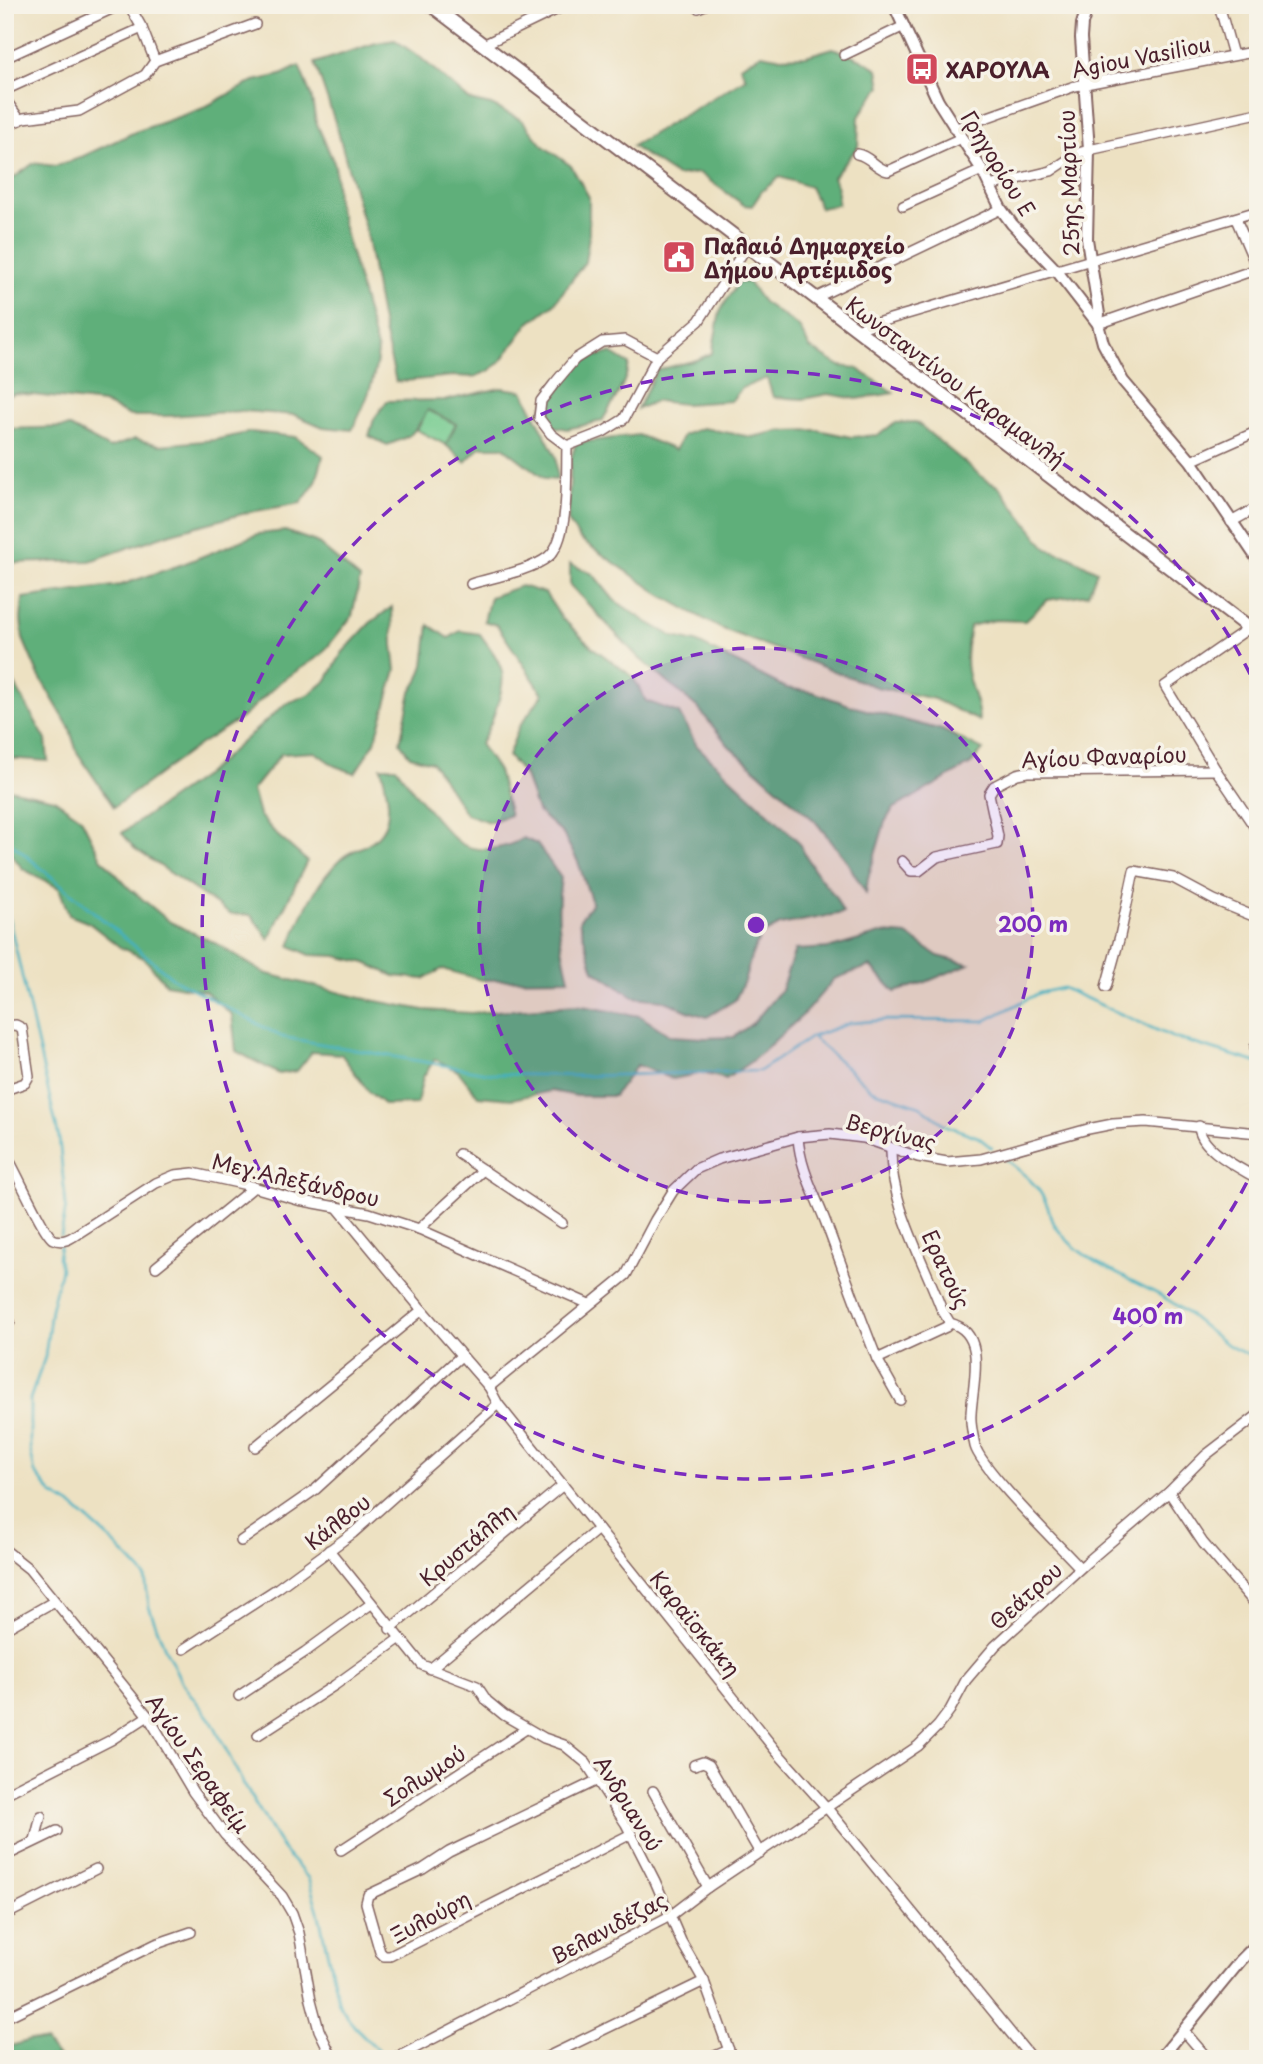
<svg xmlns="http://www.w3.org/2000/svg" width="1263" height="2064" viewBox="0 0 1263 2064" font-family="'Playpen Sans',sans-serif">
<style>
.green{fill:#74cb8f;stroke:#5f755d;stroke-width:2}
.forest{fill:#5faf7a;stroke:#546752;stroke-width:2}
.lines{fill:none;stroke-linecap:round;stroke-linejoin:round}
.stream{stroke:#43b0c1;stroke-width:2.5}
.minor-casing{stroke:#836360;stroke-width:12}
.tertiary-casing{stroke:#836360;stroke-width:14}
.secondary-casing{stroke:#836360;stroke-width:16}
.minor{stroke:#fff;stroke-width:9}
.tertiary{stroke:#fff;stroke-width:10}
.secondary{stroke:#fff;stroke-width:12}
.ring{fill:none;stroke:#7b2cbf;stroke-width:3.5;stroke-dasharray:12 9}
.labels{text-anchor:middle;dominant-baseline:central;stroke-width:7;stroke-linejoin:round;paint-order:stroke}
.street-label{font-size:21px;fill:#4a1f2b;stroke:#f7f3e8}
.poi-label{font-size:21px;font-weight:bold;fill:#4a1f2b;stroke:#f7f3e8;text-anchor:start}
.centre{fill:#7b2cbf;stroke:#f7f3e8;stroke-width:3.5}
.ring-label{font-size:21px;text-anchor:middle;font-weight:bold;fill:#7b2cbf;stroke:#f7f3e8;stroke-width:7;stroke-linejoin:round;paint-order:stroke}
</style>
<rect width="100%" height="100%" fill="#f7f3e8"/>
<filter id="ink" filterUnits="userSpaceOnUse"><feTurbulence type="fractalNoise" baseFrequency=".0143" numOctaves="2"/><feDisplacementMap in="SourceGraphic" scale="14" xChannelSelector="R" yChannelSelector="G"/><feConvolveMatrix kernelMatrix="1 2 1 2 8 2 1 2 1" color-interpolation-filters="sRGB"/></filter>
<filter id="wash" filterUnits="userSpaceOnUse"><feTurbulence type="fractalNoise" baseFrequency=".00686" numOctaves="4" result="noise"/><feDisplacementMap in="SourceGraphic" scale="28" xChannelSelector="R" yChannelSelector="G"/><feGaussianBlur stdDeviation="1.57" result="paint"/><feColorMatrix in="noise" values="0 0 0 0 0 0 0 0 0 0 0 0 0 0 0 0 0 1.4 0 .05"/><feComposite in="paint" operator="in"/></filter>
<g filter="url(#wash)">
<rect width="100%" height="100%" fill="#ede1c2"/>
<!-- green -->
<polygon class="green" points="428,409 456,424 446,445 417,430"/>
<!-- forest -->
<g class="forest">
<polygon points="395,40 421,58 469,100 491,105 522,120 542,145 571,166 589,197 589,236 585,262 554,304 528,324 502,360 489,371 474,377 453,376 396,382 381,318 366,232 337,128 315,63 376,43"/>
<polygon points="833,48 861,59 878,69 881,87 871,98 859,117 858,147 833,177 837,186 838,205 820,208 810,187 780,177 762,191 752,206 744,205 699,173 677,176 632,146 746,78 740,66 762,54 777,57 806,56"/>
<path d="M299 66 311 95 316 122 335 165 337 202 378 352C375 381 365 405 352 430L323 427 295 415 242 411 169 416H130L103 403 16 393 5 396V184L34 163 55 166 77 159 135 132 201 109 254 81 281 75Z"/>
<polygon points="748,282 763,302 799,327 810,348 840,366 856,368 894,393 857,399 828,394 803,399 773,397 767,378 742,388 731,401 684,404 656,401 637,409 657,370 697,360 712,353 720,311 738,283"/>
<path d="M611 353 629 364C625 386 613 402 602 421L567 429 552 426 539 413C550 393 569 369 589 359 595 355 605 354 611 353Z"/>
<path d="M501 388 523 391 556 457 557 480 545 479 503 447H480L465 462 446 445 456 424 428 410C413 434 415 435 387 445L369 436 374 419 387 401 447 400Z"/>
<path d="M916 422 987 481 998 486 1047 549 1069 556 1097 571 1088 594 1047 600 1025 621 995 620 970 626C968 640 964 656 967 671 970 689 979 703 979 721L934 699 876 687 720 628 661 595 580 539 568 521 571 459 576 443 638 435 675 450 683 435 702 428 752 437 780 431 818 430 851 437 879 435 894 423Z"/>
<polygon points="70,427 109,448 135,439 160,445 214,440 251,432 296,437 323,456 316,482 301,503 250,512 171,533 90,561 5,563 5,429"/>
<polygon points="285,531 316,542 360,579 352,616 321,655 281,681 243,717 200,744 114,807 77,752 69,727 38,674 23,639 21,619 23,598 121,585 183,564 258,534"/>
<polygon points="570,564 593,574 614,600 647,622 674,637 696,642 786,688 813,692 855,707 942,730 983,750 971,764 893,809 885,822 868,878 866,893 844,857 815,821 729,746 698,708 639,658 570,585"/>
<polygon points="521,586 545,593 561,617 592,647 633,677 646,701 679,713 697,746 797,840 815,872 835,896 843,913 780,925 761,935 752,954 745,979 735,1000 707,1017 688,1011 663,1000 634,997 594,970 579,921 592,903 578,862 563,834 537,811 525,776 508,756 519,727 543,694 497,625 484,621 490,597"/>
<polygon points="392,607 393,645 396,670 375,742 355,773 335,766 315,752 281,754 252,790 259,815 277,835 307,861 269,939 251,915 230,914 134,848 122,833 206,774 285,704 310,694 327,680 342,653 370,623"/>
<path d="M429 625 449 638 460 631 480 634C488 646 499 658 502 672 506 688 489 731 480 744L498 771 510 815 489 822 466 814 432 762 410 756 400 743 411 692 418 681 424 665Z"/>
<polygon points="5,667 46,740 48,761 5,758"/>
<path d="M381 767H396C409 785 443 831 460 843 478 854 506 849 523 838L537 844 561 878C555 915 560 942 569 979L482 980 442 969 424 979 394 976 366 963 336 956 310 955 290 946C302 913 316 882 342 858 352 850 366 847 375 839 396 821 387 789 381 767Z"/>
<polygon points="5,788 54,799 81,818 101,858 129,888 170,922 215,943 264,973 361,998 424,1010 471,1013 576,1005 640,1016 671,1036 705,1038 734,1037 754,1022 781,990 795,950 831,948 884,933 907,935 938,956 969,964 926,982 895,992 870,966 834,979 803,1015 753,1060 726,1079 702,1073 673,1079 637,1065 614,1096 577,1096 551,1091 512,1099 478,1096 458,1071 435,1059 423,1077 417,1104 385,1105 369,1092 341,1054 312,1052 297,1071 279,1074 236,1051 232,1015 205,991 166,984 144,958 121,948 89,923 69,915 59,888 23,869 5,847"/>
<polygon points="30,2040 46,2042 59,2059 5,2059 5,2048"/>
</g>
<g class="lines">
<!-- stream -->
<g class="stream">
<polyline points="5,838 174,979 282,1037 493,1074 584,1076 760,1071 811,1037 850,1023 886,1020 985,1021 1039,993 1063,988 1172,1037 1258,1063"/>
<polyline points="5,902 59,1138 66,1206 61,1236"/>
<polyline points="813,1038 872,1090 920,1106 945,1125 978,1137 992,1148"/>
<path d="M1005 1159C1019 1170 1034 1181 1043 1197 1049 1206 1050 1218 1056 1227 1083 1265 1131 1277 1168 1300 1199 1318 1221 1350 1258 1357"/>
<polyline points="60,1246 58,1257 61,1269 51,1309 45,1357 30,1399 30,1448 35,1473 52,1494 75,1508 110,1539 145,1576 149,1607 164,1646 182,1683 212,1722 243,1783 284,1851 308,1878 318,1911 339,2004 354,2026 386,2058"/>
</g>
</g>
</g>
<g filter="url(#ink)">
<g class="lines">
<defs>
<g id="minor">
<polyline points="129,5 142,28 155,61"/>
<polyline points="1219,5 1233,55"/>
<polyline points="698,8 705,5"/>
<polyline points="483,45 566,5"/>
<polyline points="844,55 904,26"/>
<polyline points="5,58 120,5"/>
<polyline points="5,90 142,28"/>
<polyline points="5,99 20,120"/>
<polyline points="5,126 24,118 79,111 145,75 155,61 255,24"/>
<polyline points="954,129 1075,86 1258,51"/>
<path d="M857 154C870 156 876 169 888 171L961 138"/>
<polyline points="989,186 1051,171 1078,153 1089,150 1258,113"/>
<polyline points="903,206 982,170"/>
<polyline points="1236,219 1258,270"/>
<polyline points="815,298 1001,209"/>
<polyline points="1098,324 1257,269"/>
<polyline points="856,329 1258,211"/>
<polyline points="657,357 625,340 602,342 575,359 554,384 541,401 539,418 551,434 567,446 603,432 624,419 657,357 699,321 747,246"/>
<polyline points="1191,461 1258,431"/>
<polyline points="1231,522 1258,507"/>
<path d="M471 584C494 577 530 571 548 557 570 540 566 473 567 446"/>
<polyline points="1249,628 1165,686 1216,770 1258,832"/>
<polyline points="902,861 911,871 919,871 937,857 997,844 998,836 989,794 994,786 1017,774 1027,772 1216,770"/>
<polyline points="1106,987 1120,936 1134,871 1173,878 1214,900 1258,918"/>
<polyline points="5,1026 16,1025 22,1028 29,1076 25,1083 5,1090"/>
<polyline points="1255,1047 1258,1040"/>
<path d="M1199 1126C1199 1149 1240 1168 1258 1179"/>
<path d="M798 1137C800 1169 815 1194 826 1223 843 1269 859 1314 877 1359L946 1327 950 1323"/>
<path d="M891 1148C890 1204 922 1257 941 1308L950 1323C989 1333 972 1386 971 1414 970 1425 973 1435 975 1446 981 1469 1059 1545 1080 1568"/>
<path d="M5 1153C15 1168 43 1233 53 1239 61 1243 68 1240 74 1236L156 1183 175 1175 193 1173 247 1185 298 1200 369 1213 419 1229 589 1304"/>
<polyline points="459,1154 483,1170"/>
<polyline points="336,1206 422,1310 489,1387 498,1404 776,1751 827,1808 1032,2059"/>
<polyline points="419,1229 483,1170 562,1223"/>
<polyline points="156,1267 254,1187"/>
<polyline points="5,1324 10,1322"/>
<polyline points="877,1359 900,1400"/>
<polyline points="489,1387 626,1275 655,1220 673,1191 696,1169 719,1159 798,1137 830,1134 864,1138 918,1157 947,1162 981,1159 1088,1129 1113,1124 1146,1122 1258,1133"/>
<polyline points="255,1447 422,1310"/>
<polyline points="1169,1492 1203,1543 1258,1607"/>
<polyline points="241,1541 316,1489 461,1356"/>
<polyline points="5,1550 29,1569 148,1716 193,1792 225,1835 282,1896 292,1913 299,1933 311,2000 319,2030 333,2059"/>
<polyline points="329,1550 422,1665 477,1686 487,1701 504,1715 544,1738 564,1745 586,1763 626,1824 655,1881 681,1941 704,1981 732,2059"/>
<polyline points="5,1629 53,1602"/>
<polyline points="390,1629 563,1485"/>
<polyline points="184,1649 278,1588 353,1533 498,1404"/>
<polyline points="430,1669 598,1529"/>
<polyline points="239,1696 305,1652 371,1604"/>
<polyline points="258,1735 335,1685 399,1639"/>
<polyline points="694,1765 703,1762 709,1765 760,1853"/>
<polyline points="598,1780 449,1852 423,1869 368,1895 366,1903 380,1952 384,1956 390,1956 631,1834"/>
<polyline points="653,1791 708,1887"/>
<polyline points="5,1794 111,1740 148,1716"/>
<polyline points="35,1840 41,1816"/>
<polyline points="341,1850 526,1729"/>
<polyline points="5,1856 57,1831"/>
<polyline points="5,1915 96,1869"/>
<polyline points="5,2018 156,1944 191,1932"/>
<polyline points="1184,2031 1208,2059"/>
<polyline points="394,2059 670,1916 708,1887 918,1746 938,1726 950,1710 966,1680 995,1646 1086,1563 1169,1492 1206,1455 1258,1415"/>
<polyline points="543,2059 704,1981"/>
<polyline points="708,2059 729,2050"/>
<polyline points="1251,2059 1258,2053"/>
</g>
<g id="tertiary">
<polyline points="894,5 938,101 982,170 1001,209 1012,224 1056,270 1098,324"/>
<polyline points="1088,5 1082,24 1081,38 1089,150 1087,239 1099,314 1098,324 1103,343 1123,381 1191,461 1258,560"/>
<polyline points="1160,2059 1241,1960 1258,1943"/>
</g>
<polyline id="secondary" points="431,5 1258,635"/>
</defs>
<!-- minor casing -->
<use href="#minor" class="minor-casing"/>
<!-- tertiary casing -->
<use href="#tertiary" class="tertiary-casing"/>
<!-- secondary casing -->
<use href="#secondary" class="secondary-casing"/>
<!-- minor -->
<use href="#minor" class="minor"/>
<!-- tertiary -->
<use href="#tertiary" class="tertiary"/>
<!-- secondary -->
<use href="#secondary" class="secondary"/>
</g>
</g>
<!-- distance rings -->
<circle cx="756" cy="925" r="277" fill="#7b2cbf" fill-opacity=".12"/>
<g class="ring">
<circle cx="756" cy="925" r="277"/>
<path d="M1256 1164A554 554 0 1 1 1256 686"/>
</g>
<!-- icons -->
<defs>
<symbol id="bus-square" viewBox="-11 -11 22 22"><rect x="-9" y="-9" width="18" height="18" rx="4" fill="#d1495b" stroke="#f7f3e8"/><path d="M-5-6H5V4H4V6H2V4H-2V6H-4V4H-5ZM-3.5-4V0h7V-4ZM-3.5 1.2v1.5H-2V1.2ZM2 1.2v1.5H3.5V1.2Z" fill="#fff"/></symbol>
<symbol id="civic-square" viewBox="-11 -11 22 22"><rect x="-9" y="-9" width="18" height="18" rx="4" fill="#d1495b" stroke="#f7f3e8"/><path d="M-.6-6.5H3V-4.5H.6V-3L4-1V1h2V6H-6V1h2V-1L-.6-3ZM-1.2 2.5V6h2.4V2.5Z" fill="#fff"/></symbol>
</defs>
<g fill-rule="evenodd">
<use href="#bus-square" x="903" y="50" width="38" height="38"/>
<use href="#civic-square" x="660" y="238" width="38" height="38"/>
</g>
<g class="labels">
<!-- street labels -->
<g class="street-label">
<text transform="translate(1141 56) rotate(-11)">Agiou Vasiliou</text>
<text transform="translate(999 163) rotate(58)">Γρηγορίου Ε</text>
<text transform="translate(1068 183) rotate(-92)">25ης Μαρτίου</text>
<text transform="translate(956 381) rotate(37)">Κωνσταντίνου Καραμανλή</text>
<text transform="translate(1104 756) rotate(-2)">Αγίου Φαναρίου</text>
<text transform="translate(891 1131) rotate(14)">Βεργίνας</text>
<text transform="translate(296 1179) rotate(13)">Μεγ.Αλεξάνδρου</text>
<text transform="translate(947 1269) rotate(65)">Ερατούς</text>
<text transform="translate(337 1521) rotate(-38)">Κάλβου</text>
<text transform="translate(466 1544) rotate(-40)">Κρυστάλλη</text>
<text transform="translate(1025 1595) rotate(-42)">Θεάτρου</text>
<text transform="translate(696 1623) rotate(51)">Καραϊσκάκη</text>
<text transform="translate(199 1763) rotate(55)">Αγίου Σεραφείμ</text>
<text transform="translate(424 1775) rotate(-33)">Σολωμού</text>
<text transform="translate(629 1803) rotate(58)">Ανδριανού</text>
<text transform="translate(430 1916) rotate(-28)">Ξυλούρη</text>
<text transform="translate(608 1927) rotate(-28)">Βελανιδέζας</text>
</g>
<!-- poi labels -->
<g class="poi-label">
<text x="946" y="69">ΧΑΡΟΥΛΑ</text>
<text x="704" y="245">Παλαιό Δημαρχείο<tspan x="704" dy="24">Δήμου Αρτέμιδος</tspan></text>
</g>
</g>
<circle cx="756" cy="925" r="10" class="centre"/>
<g class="ring-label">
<text x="1033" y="932">200 m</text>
<text x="1148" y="1324">400 m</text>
</g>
<!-- margin -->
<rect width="1263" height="2064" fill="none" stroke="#f7f3e8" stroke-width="28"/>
</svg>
